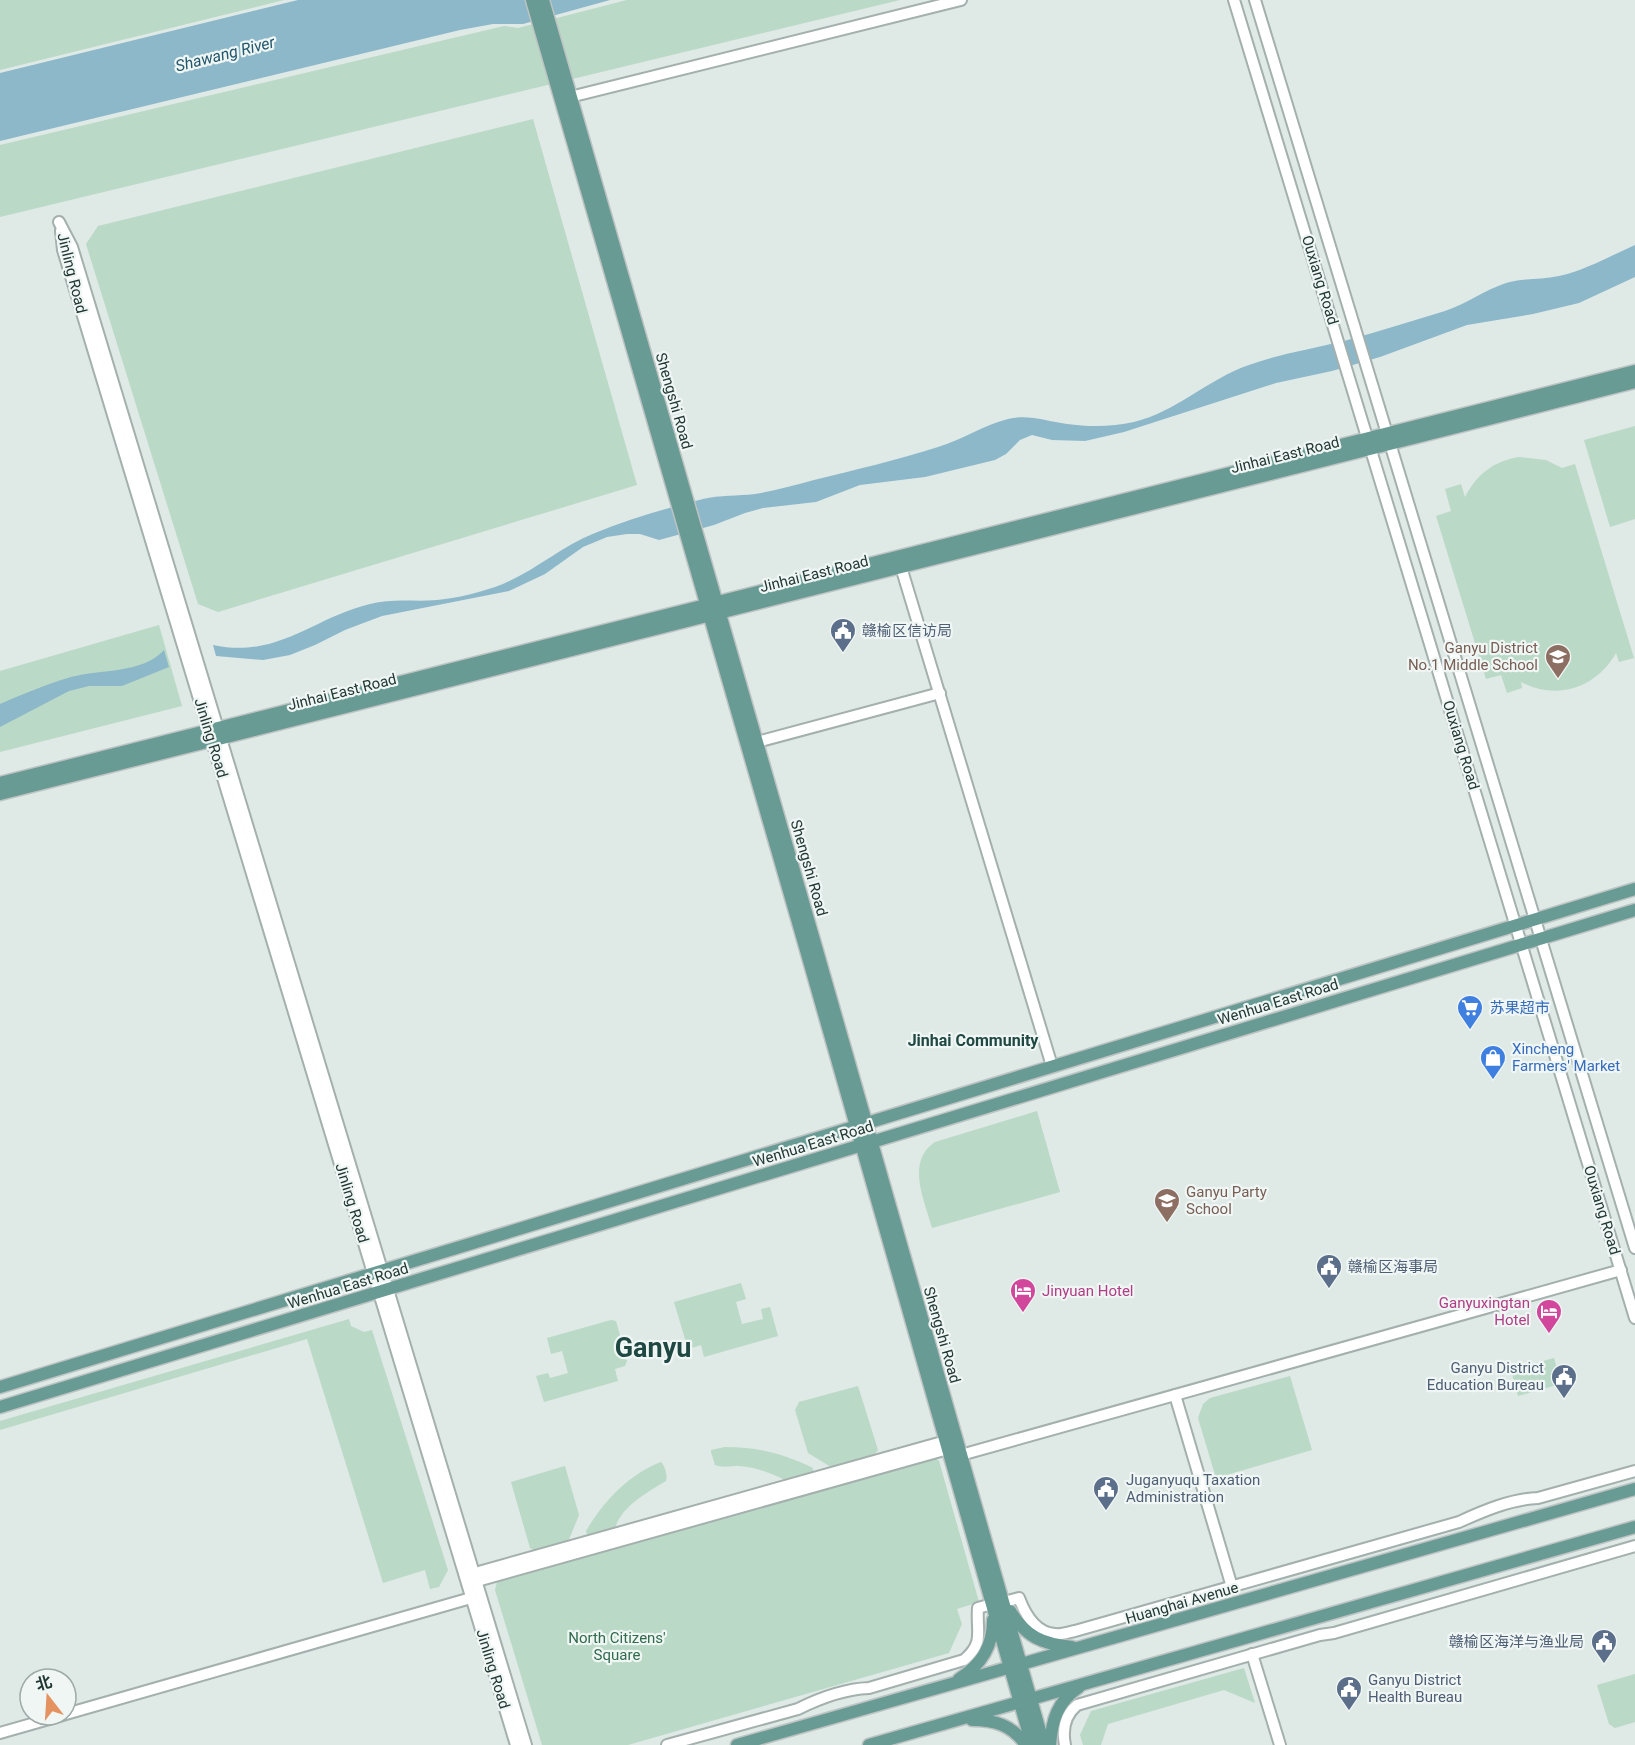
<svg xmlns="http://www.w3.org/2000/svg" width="1635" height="1745" viewBox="0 0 1635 1745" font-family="Roboto,'Noto Sans SC',sans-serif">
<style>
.green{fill:#bad9c6}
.water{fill:#8cb8ca}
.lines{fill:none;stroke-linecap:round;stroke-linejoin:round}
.minor-casing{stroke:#a3b0ad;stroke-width:14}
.major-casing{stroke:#bdc3c2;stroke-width:15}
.minor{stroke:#fff;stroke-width:10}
.major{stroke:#689b94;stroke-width:12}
.labels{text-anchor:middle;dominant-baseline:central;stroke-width:4.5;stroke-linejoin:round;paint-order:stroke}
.street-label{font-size:15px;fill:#223834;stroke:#eff6f4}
.service-label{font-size:15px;fill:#4e5e75;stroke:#eff6f4;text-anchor:start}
.education-label{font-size:15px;fill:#785e54;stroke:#eff6f4;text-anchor:end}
.shop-label{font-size:15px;fill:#366cbe;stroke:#eff6f4;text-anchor:start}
.hotel-label{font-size:15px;fill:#b23c85;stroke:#eff6f4;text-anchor:start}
.park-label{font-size:15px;fill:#306b4e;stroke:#eff6f4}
.water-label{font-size:16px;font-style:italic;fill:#22576e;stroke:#eff6f4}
.neighbourhood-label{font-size:16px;font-weight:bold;fill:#204843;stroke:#eff6f4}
.town-label{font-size:27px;font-weight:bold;fill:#204843;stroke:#eff6f4}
</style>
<rect width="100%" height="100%" fill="#dfe9e6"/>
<!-- green -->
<g class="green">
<polygon points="0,0 284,0 0,70"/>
<polygon points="627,0 900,0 0,217 0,145 504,26 518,28"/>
<polygon points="533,119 637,485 218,612 198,604 86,244 98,226"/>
<polygon points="1635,426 1635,519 1610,527 1584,440"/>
<path d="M1519 457 1546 460 1562 468 1575 464 1634 658 1619 662 1616 653C1596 688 1557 701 1521 682L1522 688 1507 693 1501 675 1486 679 1436 516 1451 511 1445 489 1461 484 1465 497C1477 474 1494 461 1519 457Z"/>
<polygon points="159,625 182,706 0,752 0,671"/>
<path d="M1037 1111 1060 1192 932 1228C925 1201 905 1162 935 1142Z"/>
<polygon points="741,1283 746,1299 736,1302 742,1324 763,1319 761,1309 770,1307 778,1336 704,1357 701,1345 688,1349 674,1302"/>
<polygon points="349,1319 351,1326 364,1332 372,1330 448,1570 439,1587 430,1589 425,1570 383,1583 307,1339 0,1430 0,1421"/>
<polygon points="611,1320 616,1321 627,1361 625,1366 615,1369 618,1381 544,1402 536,1376 548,1373 550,1378 568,1373 562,1351 551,1354 547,1338"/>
<polygon points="1554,1358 1561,1384 1518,1396 1511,1370"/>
<polygon points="1290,1376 1312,1450 1216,1478 1198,1418 1203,1404 1210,1398"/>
<polygon points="858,1386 878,1450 874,1455 831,1467 808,1453 795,1410 799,1402"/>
<path d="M725 1447C759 1447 783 1454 813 1468V1473L785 1480C770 1473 756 1467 739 1466 730 1466 722 1468 715 1465L711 1452V1450Z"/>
<polygon points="933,1456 939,1461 979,1602 957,1609 962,1624 949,1653 628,1745 542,1745 495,1590 497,1582 501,1579"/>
<path d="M661 1462C665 1466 668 1476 666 1481 648 1492 620 1507 615 1529L588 1536 586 1531C603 1502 629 1474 661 1462Z"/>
<polygon points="565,1466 579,1515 568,1542 535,1551 530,1548 511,1482"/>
<polygon points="1244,1668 1255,1703 1224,1690 1108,1724 1101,1745 1083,1745 1080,1735 1091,1711"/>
<polygon points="1635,1674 1635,1722 1615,1728 1609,1724 1597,1685"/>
</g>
<!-- water -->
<g class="water">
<polygon points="298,0 610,0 523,24 493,24 460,30 0,141 0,73"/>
<path d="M1635 245V277L1579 303 1533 314 1467 325 1380 357 1332 371 1276 383 1124 432 1085 441 1052 440 1032 435 1020 440 1006 454 995 460 925 477 860 485 816 502 763 508 745 513 714 525 659 540 640 534H627L607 537 583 547 545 574 509 591 382 616 345 630 315 645 290 655 263 660 216 656 213 645C278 659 312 618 370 604 392 598 414 602 437 600 459 598 482 592 503 584 536 570 562 546 595 533 629 519 667 508 703 499 720 495 738 496 755 494 775 491 795 485 814 480 855 470 897 460 938 447 962 440 983 425 1008 419 1028 414 1046 421 1067 424 1089 427 1112 427 1134 422 1176 412 1208 379 1249 365 1279 354 1312 349 1344 341 1377 332 1411 321 1445 311 1466 304 1485 290 1506 283 1523 278 1541 280 1559 276 1586 270 1610 256 1635 245Z"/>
<path d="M164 650 169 667 122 686H89L69 691 0 727V704C23 694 47 684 71 677 101 669 142 674 164 650Z"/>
</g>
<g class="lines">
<defs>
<g id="minor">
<polyline points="1234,0 1635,1318"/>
<polyline points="1255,0 1635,1248"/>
<polyline points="570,97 961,0"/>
<polyline points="59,222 72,247 526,1745"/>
<polyline points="61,231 63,250 516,1745"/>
<polyline points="901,567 1052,1066"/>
<polyline points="757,742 940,693"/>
<polyline points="1175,1395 1232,1587"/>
<polyline points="961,1455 1621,1270"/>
<polyline points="468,1575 953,1439"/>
<polyline points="470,1583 955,1447"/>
<path d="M1004 1602 1019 1598C1025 1614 1036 1633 1055 1634 1061 1635 1069 1632 1075 1631L1459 1522C1483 1511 1511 1499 1538 1498L1635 1471"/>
<polyline points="1252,1654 1280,1745"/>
<polyline points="66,1714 471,1598"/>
<polyline points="0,1733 63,1715"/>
<path d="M667 1745 798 1709C820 1698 844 1689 869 1688L964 1660C985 1642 976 1632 978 1608L992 1604"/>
<path d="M1065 1745C1062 1730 1065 1715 1077 1705L1320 1635 1334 1633 1635 1546"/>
</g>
<g id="major">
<polyline points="532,0 806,950 1032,1745"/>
<polyline points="543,0 816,947 1044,1745"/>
<polyline points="0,783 1635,371"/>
<polyline points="0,794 1635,382"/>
<polyline points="0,1387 1635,889"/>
<polyline points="0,1407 1635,910"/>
<path d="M1010 1611C1026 1637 1042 1644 1072 1647"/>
<path d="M959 1679C981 1665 993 1647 993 1620"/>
<path d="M972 1720C995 1720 1012 1725 1026 1745"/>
<polyline points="737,1745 1635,1489"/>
<polyline points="869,1745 1635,1527"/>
<path d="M1050 1745C1052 1720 1057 1702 1079 1687"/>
</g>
</defs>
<!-- minor casing -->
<use href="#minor" class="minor-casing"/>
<!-- major casing -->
<use href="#major" class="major-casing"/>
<!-- minor -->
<use href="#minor" class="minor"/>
<!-- major -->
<use href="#major" class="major"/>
</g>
<!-- icons -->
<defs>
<symbol id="civic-pin" viewBox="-11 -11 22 30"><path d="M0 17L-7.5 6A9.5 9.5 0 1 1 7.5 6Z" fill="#5c6f8a" stroke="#eff6f4"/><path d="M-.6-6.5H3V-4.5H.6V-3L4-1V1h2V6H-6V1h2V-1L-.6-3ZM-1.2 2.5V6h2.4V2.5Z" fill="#fff"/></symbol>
<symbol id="school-pin" viewBox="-11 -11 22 30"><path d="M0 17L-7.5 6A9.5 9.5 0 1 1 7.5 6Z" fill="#8d6e63" stroke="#eff6f4"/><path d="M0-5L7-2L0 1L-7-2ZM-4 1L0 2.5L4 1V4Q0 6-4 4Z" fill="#fff"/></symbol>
<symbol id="supermarket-pin" viewBox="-11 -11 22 30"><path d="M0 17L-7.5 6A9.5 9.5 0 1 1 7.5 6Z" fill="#3f7fe0" stroke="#eff6f4"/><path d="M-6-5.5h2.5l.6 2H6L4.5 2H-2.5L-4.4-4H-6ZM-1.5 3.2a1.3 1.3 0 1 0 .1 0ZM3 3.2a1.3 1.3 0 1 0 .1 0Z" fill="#fff"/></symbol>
<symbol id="shop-pin" viewBox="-11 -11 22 30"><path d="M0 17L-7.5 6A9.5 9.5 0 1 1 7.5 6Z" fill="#3f7fe0" stroke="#eff6f4"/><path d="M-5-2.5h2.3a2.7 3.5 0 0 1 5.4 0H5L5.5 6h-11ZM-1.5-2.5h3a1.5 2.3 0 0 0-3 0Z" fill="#fff"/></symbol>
<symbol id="hotel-pin" viewBox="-11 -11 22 30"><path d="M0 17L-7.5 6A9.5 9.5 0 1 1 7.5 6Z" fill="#d1479c" stroke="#eff6f4"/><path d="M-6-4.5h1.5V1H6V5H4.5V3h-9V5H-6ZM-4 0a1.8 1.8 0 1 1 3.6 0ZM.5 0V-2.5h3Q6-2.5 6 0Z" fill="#fff"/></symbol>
</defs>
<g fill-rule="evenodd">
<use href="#civic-pin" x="828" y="616" width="30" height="40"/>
<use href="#school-pin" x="1543" y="642" width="30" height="40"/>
<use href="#supermarket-pin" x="1455" y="993" width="30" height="40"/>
<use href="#shop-pin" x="1478" y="1043" width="30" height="40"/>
<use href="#school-pin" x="1152" y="1186" width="30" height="40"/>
<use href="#civic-pin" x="1314" y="1252" width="30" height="40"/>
<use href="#hotel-pin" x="1008" y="1276" width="30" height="40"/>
<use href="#hotel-pin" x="1534" y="1297" width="30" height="40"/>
<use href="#civic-pin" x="1549" y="1362" width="30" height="40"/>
<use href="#civic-pin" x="1091" y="1474" width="30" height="40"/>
<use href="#civic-pin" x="1589" y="1627" width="30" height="40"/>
<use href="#civic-pin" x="1334" y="1674" width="30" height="40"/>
</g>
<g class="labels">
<!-- street labels -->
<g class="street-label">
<text transform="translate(72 273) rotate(76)">Jinling Road</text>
<text transform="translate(1320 280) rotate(73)">Ouxiang Road</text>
<text transform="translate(674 401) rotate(74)">Shengshi Road</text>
<text transform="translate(1285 455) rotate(-14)">Jinhai East Road</text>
<text transform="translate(814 574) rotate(-14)">Jinhai East Road</text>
<text transform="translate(342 692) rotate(-14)">Jinhai East Road</text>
<text transform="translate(211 738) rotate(73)">Jinling Road</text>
<text transform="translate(1461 745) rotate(73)">Ouxiang Road</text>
<text transform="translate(809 868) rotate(74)">Shengshi Road</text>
<text transform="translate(1278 1002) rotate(-17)">Wenhua East Road</text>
<text transform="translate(813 1144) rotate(-17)">Wenhua East Road</text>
<text transform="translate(352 1203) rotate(73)">Jinling Road</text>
<text transform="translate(1602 1210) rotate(73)">Ouxiang Road</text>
<text transform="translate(348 1286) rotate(-17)">Wenhua East Road</text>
<text transform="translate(942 1335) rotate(74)">Shengshi Road</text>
<text transform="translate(1182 1603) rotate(-16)">Huanghai Avenue</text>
<text transform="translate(493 1669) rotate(73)">Jinling Road</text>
</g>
<!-- service labels -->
<g class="service-label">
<text x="862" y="631">赣榆区信访局</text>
<text x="1348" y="1267">赣榆区海事局</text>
<text x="1544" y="1368" text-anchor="end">Ganyu District<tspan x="1544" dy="17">Education Bureau</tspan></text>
<text x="1126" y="1480">Juganyuqu Taxation<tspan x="1126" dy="17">Administration</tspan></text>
<text x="1584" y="1642" text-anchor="end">赣榆区海洋与渔业局</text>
<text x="1368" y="1680">Ganyu District<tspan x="1368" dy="17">Health Bureau</tspan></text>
</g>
<!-- education labels -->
<g class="education-label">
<text x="1538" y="648">Ganyu District<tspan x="1538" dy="17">No.1 Middle School</tspan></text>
<text x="1186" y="1192" text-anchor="start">Ganyu Party<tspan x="1186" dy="17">School</tspan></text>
</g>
<!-- shop labels -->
<g class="shop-label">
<text x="1490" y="1008">苏果超市</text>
<text x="1512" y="1049">Xincheng<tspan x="1512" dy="17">Farmers' Market</tspan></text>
</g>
<!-- hotel labels -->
<g class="hotel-label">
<text x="1042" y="1291">Jinyuan Hotel</text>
<text x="1530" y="1303" text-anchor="end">Ganyuxingtan<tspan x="1530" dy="17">Hotel</tspan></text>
</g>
<!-- park labels -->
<g class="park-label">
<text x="617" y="1638">North Citizens'<tspan x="617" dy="17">Square</tspan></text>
</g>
<!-- water labels -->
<g class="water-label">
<text transform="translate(225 54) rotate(-14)">Shawang River</text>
</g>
<!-- neighbourhood labels -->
<g class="neighbourhood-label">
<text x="973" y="1040">Jinhai Community</text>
</g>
<!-- town labels -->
<g class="town-label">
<text x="653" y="1348">Ganyu</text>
</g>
</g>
<!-- north arrow -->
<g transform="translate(48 1697) rotate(343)"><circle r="28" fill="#eff6f4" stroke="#9daaa7" stroke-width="1.5"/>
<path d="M0-4.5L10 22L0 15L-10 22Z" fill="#e59261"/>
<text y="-9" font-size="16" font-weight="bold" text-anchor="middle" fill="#223834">北</text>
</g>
</svg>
